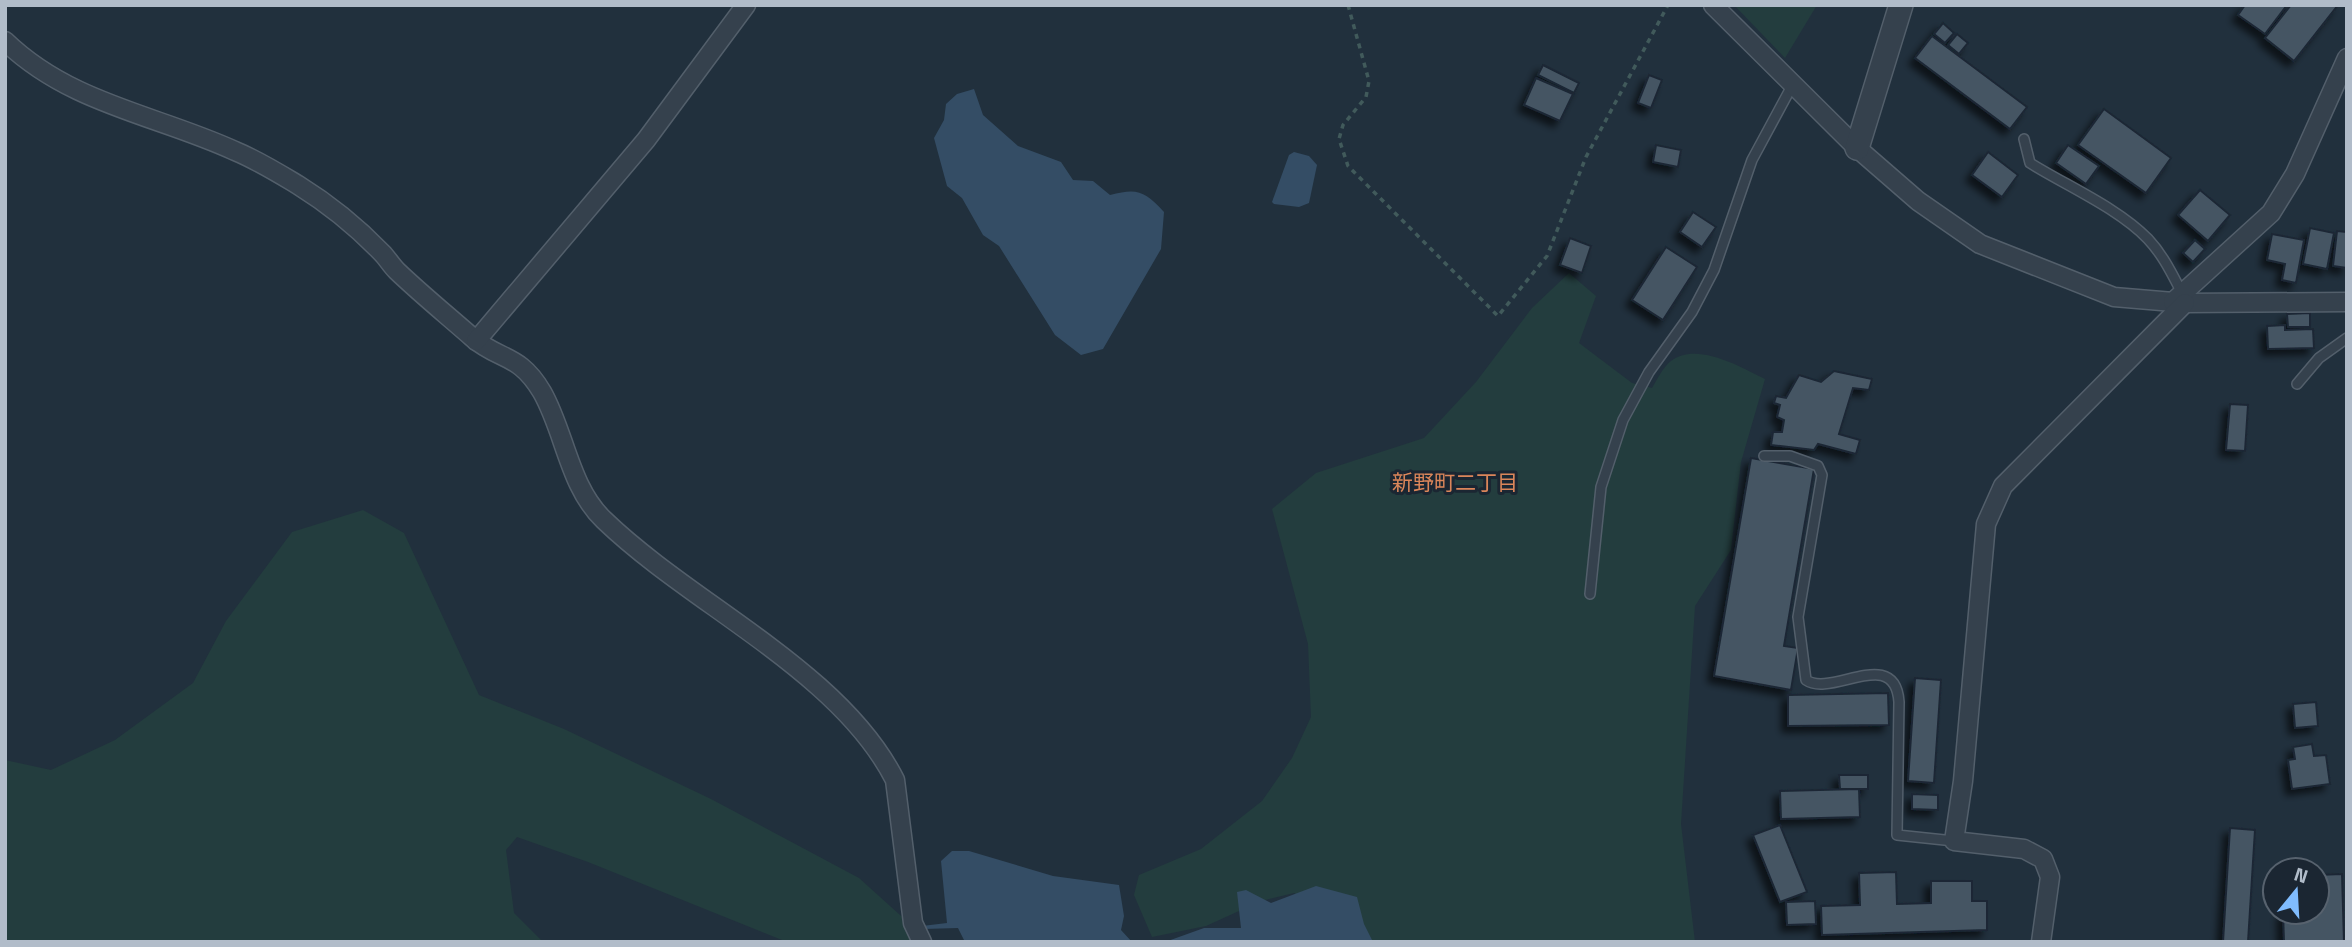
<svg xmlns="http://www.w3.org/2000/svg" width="2352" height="947" viewBox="0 0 2352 947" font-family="'Titillium Web','Noto Sans JP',sans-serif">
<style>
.green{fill:#233d3e}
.water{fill:#344d65}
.building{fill:#455564;stroke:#1c2834;stroke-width:2;filter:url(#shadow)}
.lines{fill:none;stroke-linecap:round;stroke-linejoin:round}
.service-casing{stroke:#535f6b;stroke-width:12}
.minor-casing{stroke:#535f6b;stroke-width:21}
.tertiary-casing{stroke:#535f6b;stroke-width:26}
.path{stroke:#415a5b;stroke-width:3.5;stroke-dasharray:5 5;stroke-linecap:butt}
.service{stroke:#35414d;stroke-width:9}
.minor{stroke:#35414d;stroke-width:18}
.tertiary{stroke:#35414d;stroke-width:23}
.labels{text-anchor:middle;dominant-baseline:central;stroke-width:6;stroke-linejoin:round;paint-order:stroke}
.neighbourhood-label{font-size:21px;fill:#db865a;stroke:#1b2632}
</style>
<defs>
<filter id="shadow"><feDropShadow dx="-6" dy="6" stdDeviation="3.5" flood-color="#0009"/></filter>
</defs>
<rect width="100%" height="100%" fill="#21303d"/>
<!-- green -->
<g class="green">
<polygon points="1734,5 1817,5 1785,58"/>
<path d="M1569 273 1596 296 1579 343 1632 383 1652 388C1657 380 1663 367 1671 361 1696 341 1741 367 1765 379L1741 462 1731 550 1695 606 1681 824 1695 942H1360L1317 906 1294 893 1261 901 1206 926 1152 937 1134 895 1139 875 1201 849 1262 801 1292 758 1311 717 1308 644 1272 509 1316 473 1424 438 1476 382 1532 308Z"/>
<polygon points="363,510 404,533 479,695 564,729 711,799 859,878 930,942 787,942 588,862 517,837 506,850 514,913 543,942 5,942 5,760 51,770 115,740 193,683 226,621 292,532"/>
</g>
<!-- water -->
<g class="water">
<path d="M974 89 983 115 1018 146 1061 162 1073 180 1093 181 1110 195C1138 188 1144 191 1164 212L1161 249 1103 349 1081 355 1055 335 999 246 983 235 962 198 947 186 934 138 944 120 946 104 957 94Z"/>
<polygon points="1294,152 1309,156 1317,165 1309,203 1299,207 1274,204 1272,202 1289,155"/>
<polygon points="952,851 969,851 1053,876 1119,885 1124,916 1121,930 1132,942 965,942 958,928 923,929 922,926 947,923 941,861"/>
<polygon points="1316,886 1357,897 1364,924 1373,942 1165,942 1204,928 1241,928 1237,892 1246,890 1271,903"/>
</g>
<!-- building -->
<g class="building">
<polygon points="2245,5 2287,5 2265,34 2238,15"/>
<polygon points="2291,5 2338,5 2294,61 2265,38"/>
<polygon points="1943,23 1954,33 1945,43 1934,34"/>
<polygon points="1957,34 1968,43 1959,54 1948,45"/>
<polygon points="1932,36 2027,107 2010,129 1915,58"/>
<polygon points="1543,65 1579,83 1574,93 1538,75"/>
<polygon points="1649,75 1662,80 1651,108 1638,103"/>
<polygon points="1536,78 1573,94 1560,121 1524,105"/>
<polygon points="2104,109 2171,158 2146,193 2078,145"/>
<polygon points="1656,145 1681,150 1678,167 1653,162"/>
<polygon points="2068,145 2099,166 2086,184 2056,163"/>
<polygon points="1988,152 2018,175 2002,197 1972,175"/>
<polygon points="2200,190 2230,215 2208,241 2178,215"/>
<polygon points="1693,212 1716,227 1702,247 1680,232"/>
<polygon points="2310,228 2334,233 2327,269 2303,264"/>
<polygon points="2337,231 2347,232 2347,268 2333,266"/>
<polygon points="2272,234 2304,240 2296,283 2282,280 2285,264 2267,260"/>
<polygon points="1570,238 1591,246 1582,273 1560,265"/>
<polygon points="2195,240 2205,249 2193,262 2183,253"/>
<polygon points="1666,247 1697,267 1663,320 1632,300"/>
<polygon points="2310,313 2310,327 2288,327 2287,314"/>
<polygon points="2285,325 2285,330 2313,329 2314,348 2268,349 2267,326"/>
<polygon points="1834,371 1872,379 1869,390 1853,388 1839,434 1860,440 1856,454 1818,444 1814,450 1771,445 1773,432 1782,432 1784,420 1777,417 1780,405 1774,403 1776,396 1786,398 1799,375 1821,382"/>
<polygon points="2230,404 2248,405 2245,451 2226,450"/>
<polygon points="1751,458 1814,469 1784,646 1798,648 1791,690 1714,676"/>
<polygon points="1915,678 1941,680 1934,783 1908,781"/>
<polygon points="1888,693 1889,725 1788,726 1788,695"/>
<polygon points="2316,702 2318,726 2295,728 2293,704"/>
<polygon points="2312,744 2314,756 2326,755 2330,784 2292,789 2288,760 2295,759 2293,747"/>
<polygon points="1839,775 1868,775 1868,789 1840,789"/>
<polygon points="1859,789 1860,817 1781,819 1780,791"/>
<polygon points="1912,794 1938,795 1938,810 1912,809"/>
<polygon points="1780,825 1807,892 1780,902 1753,835"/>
<polygon points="2230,828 2255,830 2248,942 2223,942"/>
<polygon points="1896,872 1897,904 1931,903 1931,881 1972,881 1972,901 1987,901 1987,930 1822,935 1821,906 1860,905 1859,873"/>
<polygon points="2342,874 2344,942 2284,942 2283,912 2317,912 2317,875"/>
<polygon points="1815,901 1816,924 1787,925 1786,902"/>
</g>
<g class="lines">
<defs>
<g id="service">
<path d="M2024 139 2030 163C2067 186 2118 208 2148 239 2163 255 2172 274 2182 293"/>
<polyline points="2297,384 2319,358 2347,338"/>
<path d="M1764 456H1790L1818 466 1822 475 1798 617 1806 680C1831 698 1895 645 1899 702L1897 835 1954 841"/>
<polyline points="1590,594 1601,487 1623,420 1649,372 1692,312 1714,270 1752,160 1793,84"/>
</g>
<g id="minor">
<polyline points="1713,5 1857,148 1918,201 1980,244 2114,297 2185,303 2347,302"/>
<path d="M5 41C70 104 157 115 235 151 257 160 278 173 298 185 327 203 358 228 382 253 387 258 391 265 397 271 421 294 448 316 473 338 500 361 519 353 542 392 565 432 569 487 604 520 692 605 840 671 895 780L913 923 922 942"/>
<polyline points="2173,302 2271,213 2295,174 2347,58"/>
<polyline points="476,341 646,140 746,5"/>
<polyline points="2041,942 2050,877 2043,859 2024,849 1954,841 1963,781 1986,524 2003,486 2185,303"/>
</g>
<polyline id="tertiary" points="1857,148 1901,5"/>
</defs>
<!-- service casing -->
<use href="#service" class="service-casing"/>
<!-- minor casing -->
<use href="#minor" class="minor-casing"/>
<!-- tertiary casing -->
<use href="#tertiary" class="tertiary-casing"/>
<!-- path -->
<polyline class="path" points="1348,5 1369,81 1366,97 1343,125 1339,139 1348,166 1498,316 1547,256 1586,157 1668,5"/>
<!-- service -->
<use href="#service" class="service"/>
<!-- minor -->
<use href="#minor" class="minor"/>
<!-- tertiary -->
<use href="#tertiary" class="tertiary"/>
</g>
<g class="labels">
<!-- neighbourhood labels -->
<g class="neighbourhood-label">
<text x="1455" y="482">新野町二丁目</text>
</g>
</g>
<!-- border -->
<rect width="2352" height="947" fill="none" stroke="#b1bcc9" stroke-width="14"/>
<!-- north arrow -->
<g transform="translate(2296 891) rotate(18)"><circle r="33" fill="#1b2632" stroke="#57626e" stroke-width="2"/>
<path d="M0-5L12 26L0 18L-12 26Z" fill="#80bcfe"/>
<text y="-10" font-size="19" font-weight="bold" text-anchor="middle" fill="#b1bcc9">N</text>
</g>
</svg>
